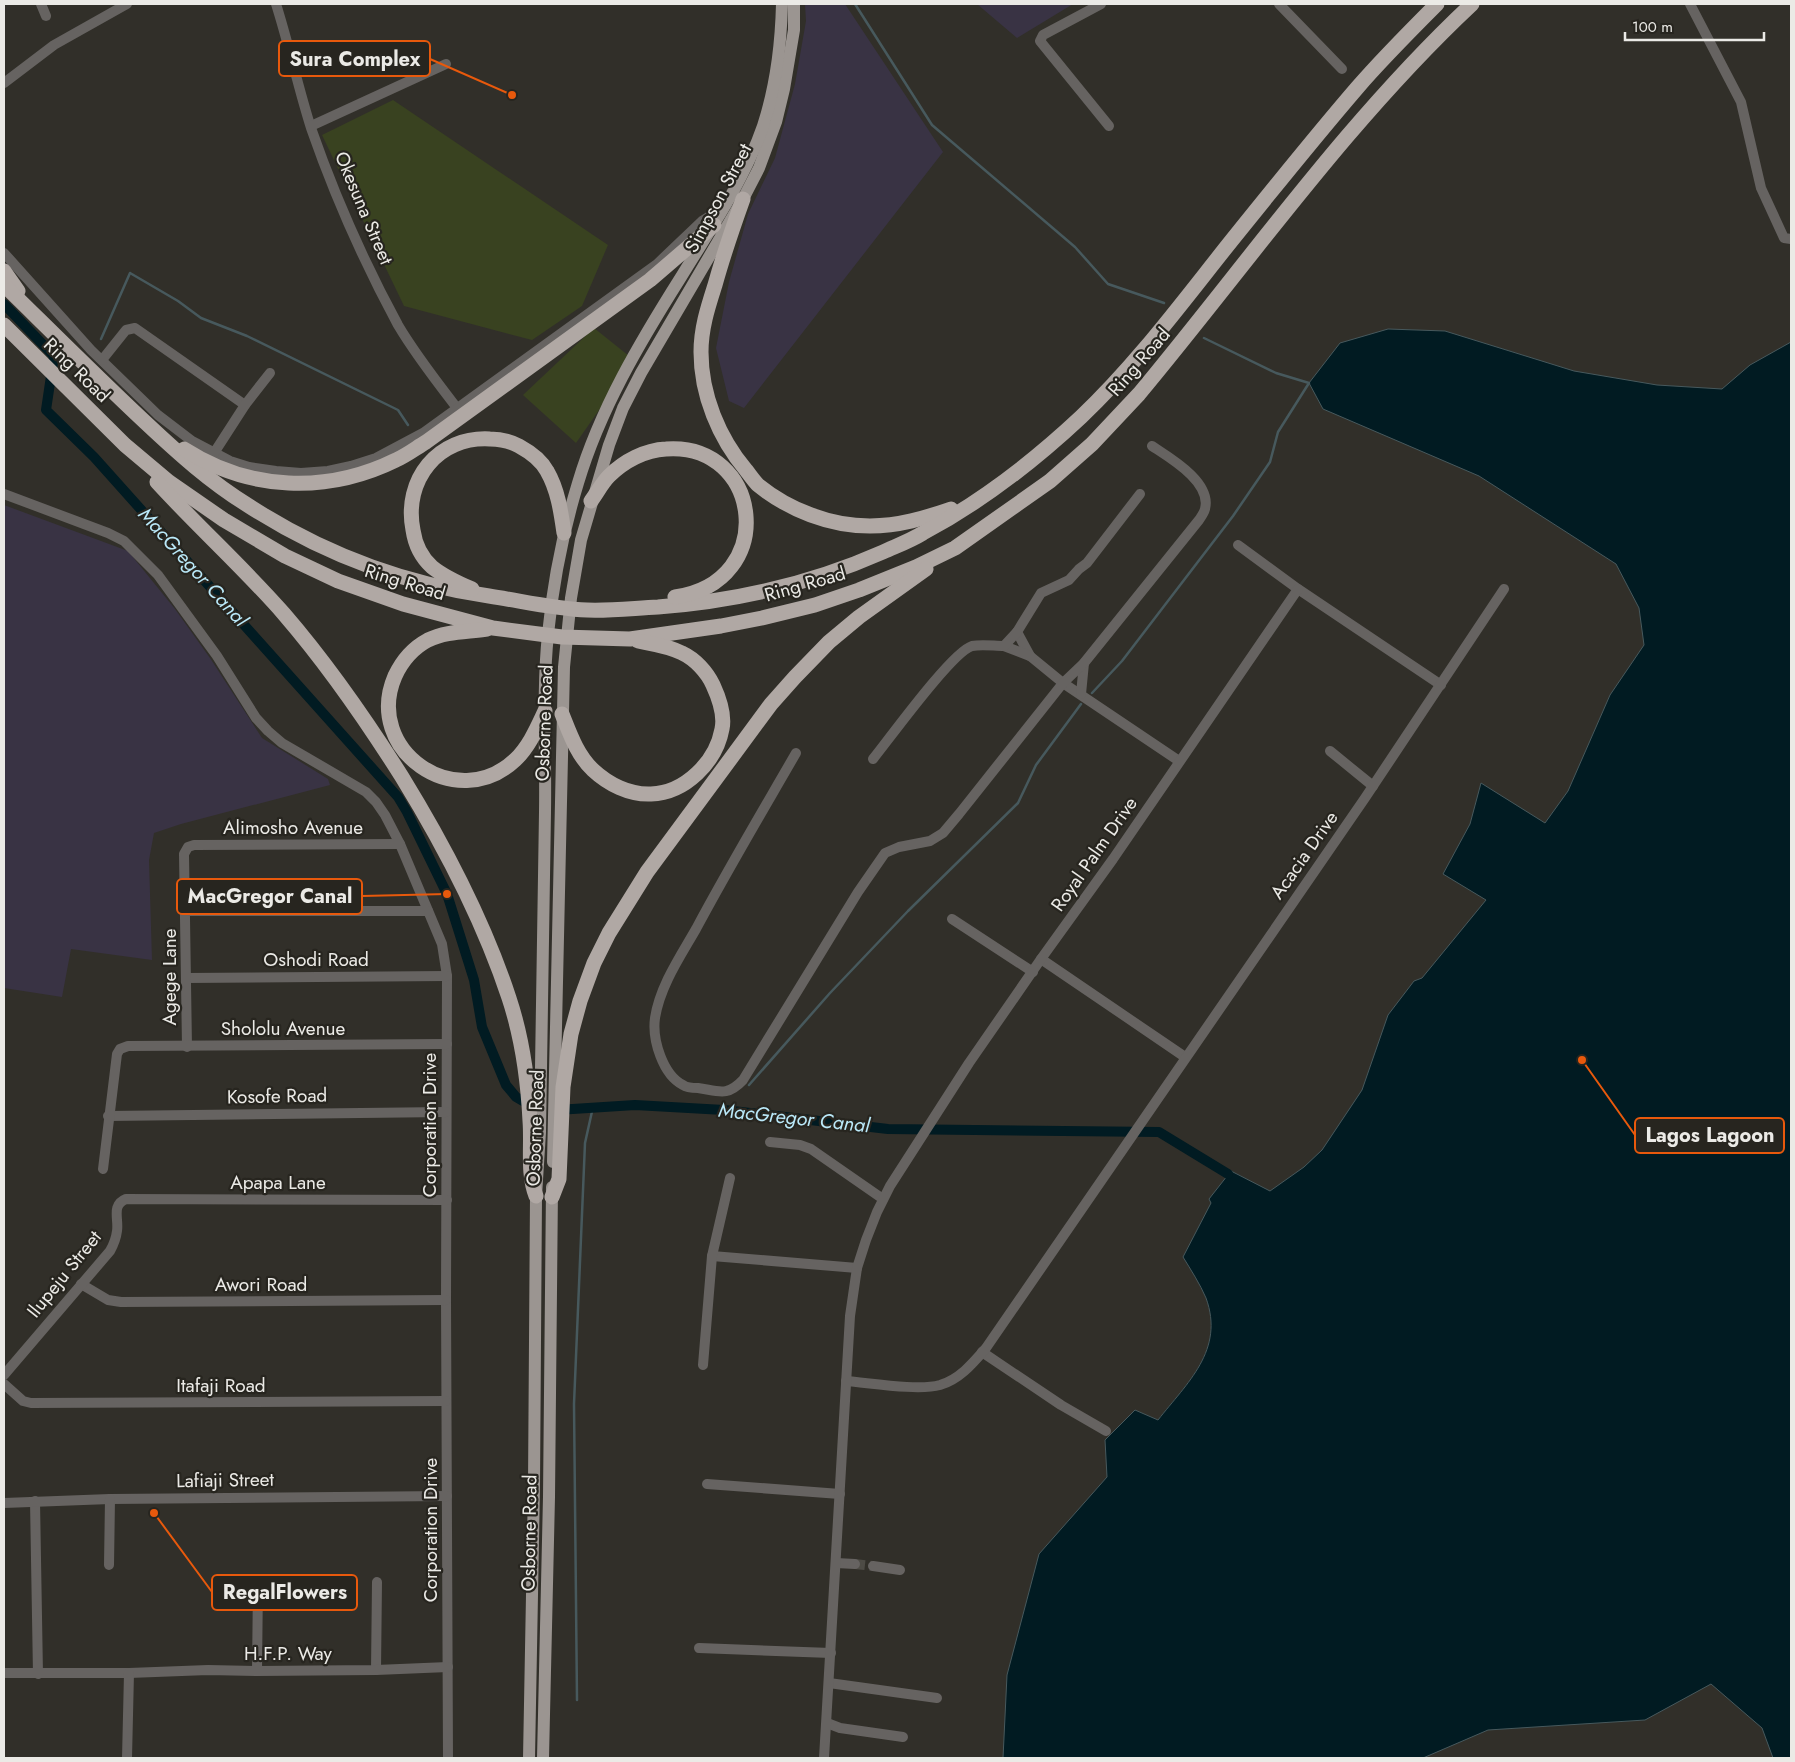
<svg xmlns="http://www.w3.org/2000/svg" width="1795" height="1762" viewBox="0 0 1795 1762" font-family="Jost,sans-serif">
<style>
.commercial{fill:#393344}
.green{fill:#394220}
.water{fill:#011b22;stroke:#47595d}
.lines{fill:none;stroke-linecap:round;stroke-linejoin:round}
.stream{stroke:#47595d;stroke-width:2.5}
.canal{stroke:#011b22;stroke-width:10}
.street-tunnel{stroke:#4d4b45;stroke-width:10;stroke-dasharray:10 5;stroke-linecap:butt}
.street{stroke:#666361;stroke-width:10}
.primary{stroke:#9b9591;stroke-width:12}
.highway{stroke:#b0a8a4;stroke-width:15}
.labels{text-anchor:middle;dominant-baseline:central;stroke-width:4.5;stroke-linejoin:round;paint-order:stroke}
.street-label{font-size:19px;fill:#ebeae6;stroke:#27251f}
.water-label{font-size:20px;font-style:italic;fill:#bae9f9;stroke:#27251f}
.leader{fill:none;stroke:#e8590c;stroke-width:2}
.callout-dot{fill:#e8590c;stroke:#27251f;stroke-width:2}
.callout{fill:#27251f;stroke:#e8590c;stroke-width:2}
.callout-label{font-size:20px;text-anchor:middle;font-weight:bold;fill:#ebeae6}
</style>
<rect width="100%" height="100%" fill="#312f29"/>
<!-- commercial -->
<g class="commercial">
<polygon points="805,4 845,4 943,152 744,408 729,401 716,348 729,282 748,214 775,158 795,84 806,21"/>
<polygon points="977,4 1073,4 1017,38"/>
<polygon points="4,505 128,551 175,609 210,658 262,738 328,779 330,785 181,824 154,833 149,860 152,960 71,949 62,997 4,988"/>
</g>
<!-- green -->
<g class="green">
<polygon points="393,100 608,245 582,306 532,340 404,306 322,135"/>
<polygon points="594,328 634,360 576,443 523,395"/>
</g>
<!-- water -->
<path class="water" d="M1388 329 1445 331 1574 371 1657 385 1722 389 1750 365 1791 342V1758H1773L1762 1728 1711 1684 1645 1720 1488 1730 1423 1758H1003L1007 1675 1039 1554 1107 1477 1105 1440 1135 1410 1158 1420C1187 1383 1225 1350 1206 1298 1200 1284 1191 1270 1183 1257L1211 1203 1209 1199 1231 1171 1270 1191 1304 1167 1322 1150 1362 1090 1388 1015 1414 981 1422 978 1486 900 1443 874 1470 824 1481 783 1545 823 1568 791 1610 695 1644 645 1639 608 1616 564 1479 476 1323 409 1309 383 1340 343Z"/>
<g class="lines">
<!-- stream -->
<g class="stream">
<polyline points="855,4 932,125 1075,247 1108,284 1164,303"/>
<polyline points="101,339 130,273 178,301 201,318 247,336 398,410 408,425"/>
<polyline points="54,356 66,355"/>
<polyline points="1092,693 1122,661 1233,516 1270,462 1278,432 1309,383 1276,373 1204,338"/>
<polyline points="749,1085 830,993 908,911 1018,803 1036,765 1081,704"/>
<polyline points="577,1700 574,1404 585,1143 593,1107"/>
</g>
<!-- canal -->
<g class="canal">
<polyline points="4,304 54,356 46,410 94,457 398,797 407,812 447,894 474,980 482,1027 506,1085 516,1097 533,1107"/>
<polyline points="557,1110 635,1105 724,1110 888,1129 1159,1132 1228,1174"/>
</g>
<!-- street-tunnel -->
<polyline class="street-tunnel" points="855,1564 873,1566"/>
<!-- street -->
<g class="street">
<polyline points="41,4 46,16"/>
<path d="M276 4C289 45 298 87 311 128 334 194 365 264 398 325 415 354 437 382 457 408"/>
<polyline points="1101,4 1043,35 1040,41 1109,126"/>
<polyline points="1279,4 1342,69"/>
<polyline points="1690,4 1741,102 1761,188 1784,238 1791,239"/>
<polyline points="4,83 54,45 127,4"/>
<polyline points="311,126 446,64"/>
<polyline points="4,253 91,350 158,415 192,441 230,461 249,467 276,471 301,473 328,471 351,466 376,458 423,433 657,264 702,221 710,216 721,214"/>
<polyline points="102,360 126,330 135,328 245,405"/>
<polyline points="214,453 245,405 270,373"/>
<polyline points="4,494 108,533 124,541 158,575 217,656 256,718 268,731 282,743 366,792 376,802 385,815 400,844 442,944 447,976 446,1300 448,1758"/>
<polyline points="1238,545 1298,589 1441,685"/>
<polyline points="1017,632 1030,656"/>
<polyline points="1004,646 1030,656 1063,683 1179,761"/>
<polyline points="1081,694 1084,663"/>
<polyline points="1330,751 1373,786"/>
<path d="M796 753C762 812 728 869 696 929 680 957 660 986 655 1018 652 1040 663 1075 683 1085 687 1088 693 1088 698 1088 719 1091 727 1097 743 1080L858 892 885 853 899 847 930 841 943 833 959 814 1063 683 1084 663 1199 520C1201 517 1204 513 1205 509 1212 482 1170 458 1152 446"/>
<path d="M873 759C890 738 952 652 972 646 982 644 994 646 1004 646L1017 632 1041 593 1069 580 1079 569 1087 563 1140 494"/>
<polyline points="186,911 428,911"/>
<polyline points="952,919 1033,972"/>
<polyline points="1041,959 1185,1057"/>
<polyline points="186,978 447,976"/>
<polyline points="187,1047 184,854 188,847 194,845 400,844"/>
<polyline points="108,1116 446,1112"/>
<polyline points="770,1142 800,1145 811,1149 883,1199"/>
<polyline points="103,1169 117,1054 120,1049 128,1046 447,1044"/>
<polyline points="712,1256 857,1268"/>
<polyline points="81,1284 108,1300 121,1302 446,1300"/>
<polyline points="982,1352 1061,1405 1106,1431"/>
<polyline points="703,1365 712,1256 730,1178"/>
<path d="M4 1375 110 1251C114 1244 116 1239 117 1231 119 1219 111 1205 126 1199L447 1200"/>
<path d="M846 1381C871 1383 918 1391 940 1385 960 1379 973 1363 986 1348L1365 798 1504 589"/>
<polyline points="4,1384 23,1401 31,1403 446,1401"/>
<polyline points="707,1484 840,1494"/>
<polyline points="35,1501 38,1674"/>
<polyline points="4,1503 110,1499 447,1496"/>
<polyline points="836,1563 855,1564"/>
<polyline points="109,1565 110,1499"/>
<polyline points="873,1566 900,1570"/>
<polyline points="699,1648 831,1653"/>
<polyline points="376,1670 377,1582"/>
<polyline points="257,1671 258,1582"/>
<polyline points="4,1673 129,1673 208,1670 257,1671 376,1670 448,1667"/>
<polyline points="829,1683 937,1698"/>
<polyline points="827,1723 840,1728 903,1737"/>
<polyline points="127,1758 129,1673"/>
<polyline points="824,1758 850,1316 857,1268 866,1240 877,1212 890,1186 969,1063 1041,959 1113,859 1298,589"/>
</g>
<!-- primary -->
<g class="primary">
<polyline points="553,1162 564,667 571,598 581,540 609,445 623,408 641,373 743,199 759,168 776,122 784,89 794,30 794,4"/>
<path d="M529 1758 534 1486 536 1196 540 1132C541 1025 544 919 545 812 546 753 542 693 548 634 553 583 563 532 578 483 600 409 640 342 681 277 711 228 744 181 763 126 776 86 781 46 782 4"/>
<polyline points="543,1758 549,1497 552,1187"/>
</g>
<!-- highway -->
<g class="highway">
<path d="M743 199C733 227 723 256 715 285 708 307 701 328 701 352 701 395 719 438 746 470 750 475 754 481 758 485 789 510 830 526 870 526 899 526 925 518 951 509"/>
<polyline points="4,271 18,291"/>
<path d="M4 285C51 331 97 377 145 422 178 453 210 482 249 506 322 553 404 584 489 596 522 601 554 609 587 610 610 611 635 608 658 607 736 601 811 584 883 552 896 546 910 541 923 533 981 502 1033 462 1081 417 1137 364 1184 300 1232 240 1273 189 1314 138 1357 88 1382 59 1410 31 1437 4"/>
<path d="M4 325 125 445 169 482 224 520 285 556 338 581 403 604 493 628 562 637 630 639 721 626 762 618 815 605 859 590 916 567 955 548 1050 481 1092 444 1139 394C1248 263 1347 121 1472 4"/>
<path d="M184 449C249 491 327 494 396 460 407 455 416 448 426 442L650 280 714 225"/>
<path d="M157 482C198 527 244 568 284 614 328 665 366 720 402 777 445 847 483 919 509 998 522 1037 528 1080 530 1121 532 1146 527 1173 536 1196"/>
<path d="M591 501C597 493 602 483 609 476 624 461 645 450 666 449 762 442 780 582 675 597"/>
<path d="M472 589C458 583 443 576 432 567 421 557 415 544 413 530 403 480 438 436 490 439 501 439 510 441 519 446 530 452 541 460 547 471 558 490 561 512 564 533"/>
<path d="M487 629C467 632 446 631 428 640 413 648 402 661 395 676 363 750 456 815 515 760 529 747 537 728 545 711"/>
<path d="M562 714C570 734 577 755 593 770 608 784 629 795 651 794 685 793 716 762 722 729 725 715 719 698 713 685 707 672 695 659 682 653 669 646 653 644 638 641"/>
<polyline points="552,1197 559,1179 563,1087 571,1034 580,1001 594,963 609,933 647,872 771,704 795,677 829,642 859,617 926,569"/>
</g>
</g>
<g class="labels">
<!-- street labels -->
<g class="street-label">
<text transform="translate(718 198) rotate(-62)">Simpson Street</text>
<text transform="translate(364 208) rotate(67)">Okesuna Street</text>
<text transform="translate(1139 362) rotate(-49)">Ring Road</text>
<text transform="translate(77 370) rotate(44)">Ring Road</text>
<text transform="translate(405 582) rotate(17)">Ring Road</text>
<text transform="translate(805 584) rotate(-16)">Ring Road</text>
<text transform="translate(544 723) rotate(-88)">Osborne Road</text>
<text x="293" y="827">Alimosho Avenue</text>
<text transform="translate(1094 854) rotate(-55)">Royal Palm Drive</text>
<text transform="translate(1304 855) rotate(-55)">Acacia Drive</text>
<text x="316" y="959">Oshodi Road</text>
<text transform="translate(169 977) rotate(-90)">Agege Lane</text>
<text x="283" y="1028">Shololu Avenue</text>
<text transform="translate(277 1096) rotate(-1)">Kosofe Road</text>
<text transform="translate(429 1125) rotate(-90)">Corporation Drive</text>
<text transform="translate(535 1128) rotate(-88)">Osborne Road</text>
<text x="278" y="1182">Apapa Lane</text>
<text transform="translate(64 1274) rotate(-51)">Ilupeju Street</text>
<text x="261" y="1284">Awori Road</text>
<text x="221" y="1385">Itafaji Road</text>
<text transform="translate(225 1480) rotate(-1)">Lafiaji Street</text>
<text transform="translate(430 1530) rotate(-90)">Corporation Drive</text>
<text transform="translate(529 1533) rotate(-89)">Osborne Road</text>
<text x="288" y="1653">H.F.P. Way</text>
</g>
<!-- water labels -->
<g class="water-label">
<text transform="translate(193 567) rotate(48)">MacGregor Canal</text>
<text transform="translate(794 1118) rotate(6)">MacGregor Canal</text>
</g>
</g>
<!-- callouts -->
<path class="leader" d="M512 95L430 59M447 894L362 896M1582 1060L1635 1135M154 1513L212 1592"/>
<g class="callout-dot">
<circle cx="512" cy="95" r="5"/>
<circle cx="447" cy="894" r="5"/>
<circle cx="1582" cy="1060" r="5"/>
<circle cx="154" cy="1513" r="5"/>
</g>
<g class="callout">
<rect x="279" y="41" width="151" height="35" rx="5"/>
<rect x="177" y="879" width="185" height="35" rx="5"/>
<rect x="1635" y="1118" width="149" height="35" rx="5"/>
<rect x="212" y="1575" width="145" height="35" rx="5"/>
</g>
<g class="callout-label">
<text x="355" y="66">Sura Complex</text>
<text x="270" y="903">MacGregor Canal</text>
<text x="1710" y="1142">Lagos Lagoon</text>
<text x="285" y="1599">RegalFlowers</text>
</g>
<!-- border -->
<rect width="1795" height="1762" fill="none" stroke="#ebeae6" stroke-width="10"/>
<!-- scale -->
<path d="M1625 32v8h139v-8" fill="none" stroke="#ebeae6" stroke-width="2.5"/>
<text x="1632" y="32" font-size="15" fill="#ebeae6" stroke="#27251f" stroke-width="4" paint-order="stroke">100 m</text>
</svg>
